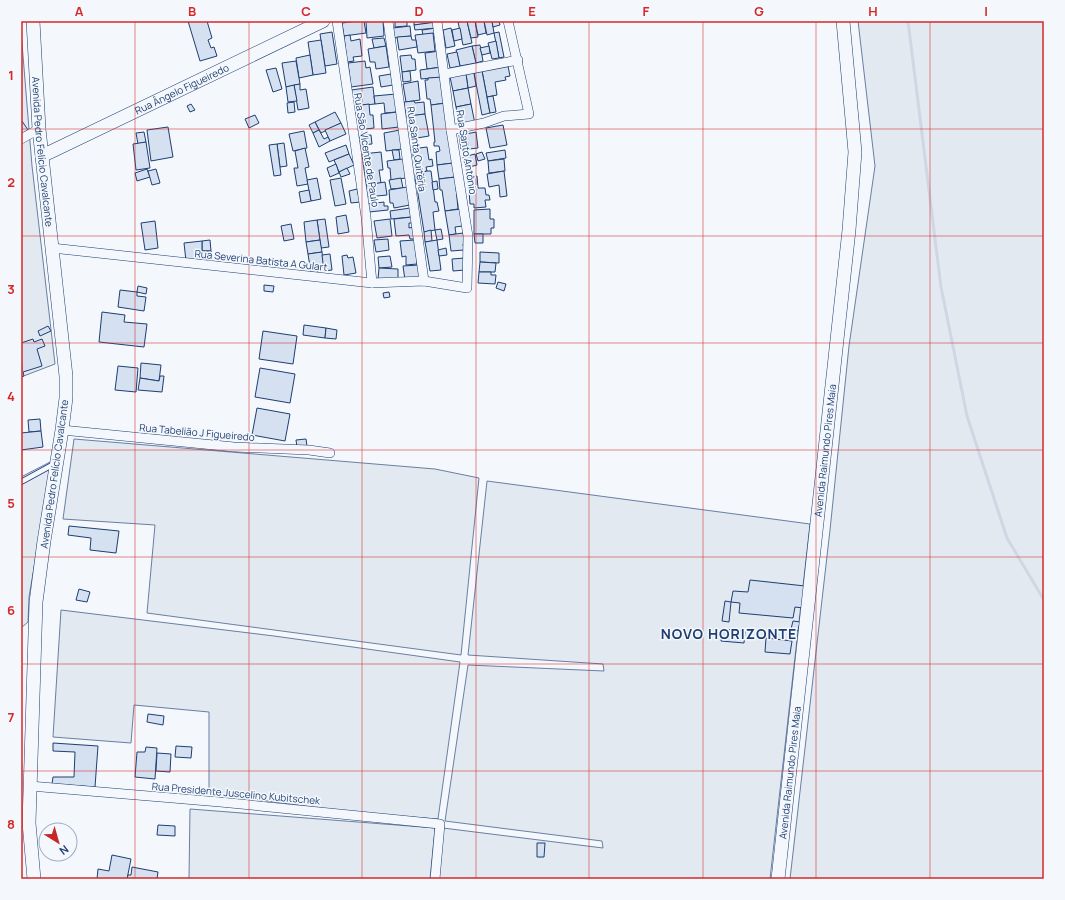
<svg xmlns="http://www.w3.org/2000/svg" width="1065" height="900" viewBox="0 0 1065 900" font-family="Manrope,sans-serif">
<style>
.green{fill:#e3e9f0;stroke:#687fa3}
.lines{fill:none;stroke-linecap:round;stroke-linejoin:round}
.stream{stroke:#cfd7e4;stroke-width:3}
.building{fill:#d5e0f0;stroke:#1d3f73}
.lane-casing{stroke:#1d3f73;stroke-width:6}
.street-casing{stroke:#1d3f73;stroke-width:10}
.secondary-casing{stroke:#1d3f73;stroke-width:14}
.lane{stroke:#f4f7fb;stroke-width:4.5}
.street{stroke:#f4f7fb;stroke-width:9}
.secondary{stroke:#f4f7fb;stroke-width:13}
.grid{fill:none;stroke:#d62828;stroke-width:1;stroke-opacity:0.55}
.labels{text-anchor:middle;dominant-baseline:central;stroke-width:3;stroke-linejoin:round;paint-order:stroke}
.street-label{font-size:10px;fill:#1d3f73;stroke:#f4f7fb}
.district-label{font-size:14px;font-weight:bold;letter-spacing:1px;fill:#1d3f73;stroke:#f4f7fb}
.neatline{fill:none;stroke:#d62828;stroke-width:1.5}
.grid-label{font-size:13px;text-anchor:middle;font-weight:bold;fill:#d62828}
</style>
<rect width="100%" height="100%" fill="#f4f7fb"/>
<!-- green -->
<g class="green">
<polygon points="858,21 1044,21 1044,879 790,879 830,530 849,346 875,166"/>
<polygon points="21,31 32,166 55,364 21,377"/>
<polygon points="74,439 435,469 479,478 461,655 147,613 155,525 63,519"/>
<polygon points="52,461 29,597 28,622 21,628 21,635 21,477"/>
<polygon points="487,481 810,524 770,879 438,879 443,828 603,848 602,841 445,821 468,665 604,671 603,664 468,655"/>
<polygon points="61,610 274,636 460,662 438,819 355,813 209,793 209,712 134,705 131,743 53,737"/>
<polygon points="190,809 435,828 430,879 189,879"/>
</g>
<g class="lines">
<!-- stream -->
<polyline class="stream" points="908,21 941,287 967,416 1007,538 1044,600"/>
</g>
<!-- building -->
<g class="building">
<polygon points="188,21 207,21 212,38 208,40 211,48 214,47 217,56 200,61"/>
<polygon points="357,21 364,21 366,33 344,36 342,23"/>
<polygon points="366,21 383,21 384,36 367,38"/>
<polygon points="395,21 407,21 407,26 395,27"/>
<polygon points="414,21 431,21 431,23 414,25"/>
<polygon points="467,21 472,43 463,45 458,22"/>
<polygon points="467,21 475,21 478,37 471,38"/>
<polygon points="475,21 484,21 486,33 478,35"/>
<polygon points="484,21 492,21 494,33 487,35"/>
<polygon points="492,21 499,21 500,25 493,27"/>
<polygon points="436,22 436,28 415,30 414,25"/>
<polygon points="410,26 411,36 394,38 393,28"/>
<polygon points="436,28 437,33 423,35 422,30"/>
<polygon points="451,28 455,46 446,48 443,30"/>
<polygon points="460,28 462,39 454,41 452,30"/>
<polygon points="332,32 337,64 325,66 320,34"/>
<polygon points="499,32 504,57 499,58 494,33"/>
<polygon points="433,33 435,51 418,53 415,35"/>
<polygon points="350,35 351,41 360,39 362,56 353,57 354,61 347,62 344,36"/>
<polygon points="411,36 412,40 416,40 417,47 399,50 397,37"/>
<polygon points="384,38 386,46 374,48 372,39"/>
<polygon points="321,40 326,73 313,75 308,42"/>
<polygon points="496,41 499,58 492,59 488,43"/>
<polygon points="480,45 483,61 476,63 472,46"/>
<polygon points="386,46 389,67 376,69 375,62 370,62 368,49"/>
<polygon points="472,46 476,63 460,66 456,50"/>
<polygon points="489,46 490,53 482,55 480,48"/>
<polygon points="440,51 442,67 427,69 425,53"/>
<polygon points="457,52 460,66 450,68 447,54"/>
<polygon points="310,55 313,75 299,78 296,58"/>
<polygon points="411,55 412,59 415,59 416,70 402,72 400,56"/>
<polygon points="296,61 300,84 286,87 282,63"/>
<polygon points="365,61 366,68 370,67 373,84 351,87 348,63"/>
<polygon points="508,66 510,76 505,77 506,80 495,82 497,95 487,97 482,71"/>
<polygon points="442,67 443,77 421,79 420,70"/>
<polygon points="276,68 282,89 273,92 266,70"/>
<polygon points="410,71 411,81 403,82 402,72"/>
<polygon points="482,71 490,113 482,115 474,73"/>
<polygon points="474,73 476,86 468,88 466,74"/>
<polygon points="391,74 393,85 381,87 379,76"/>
<polygon points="466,74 468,88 453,91 450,77"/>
<polygon points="443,77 446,103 431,105 430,99 427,99 425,80 428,80 428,78"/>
<polygon points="418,81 420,100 406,102 403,84"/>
<polygon points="300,84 300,90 306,89 309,108 298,110 294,85"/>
<polygon points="294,85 297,101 288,102 286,87"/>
<polygon points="373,87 375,104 354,106 351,90"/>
<polygon points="468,88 471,104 456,107 453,91"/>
<polygon points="396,94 397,112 385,113 384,103 375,104 374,96"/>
<polygon points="493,96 496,112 490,113 487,97"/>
<polygon points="414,101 415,103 424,102 425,114 406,117 404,102"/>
<polygon points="294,102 295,112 288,113 287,103"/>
<polygon points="446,103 453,163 437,165 436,152 440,151 439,146 434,146 434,142 435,142 431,105"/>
<polygon points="191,104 195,110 190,112 187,106"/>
<polygon points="369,104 370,115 373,115 374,128 357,130 354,106"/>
<polygon points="471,104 475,124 460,127 456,107"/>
<polygon points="335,112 341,123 321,133 315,122"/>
<polygon points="397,112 399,127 382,129 381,114"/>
<polygon points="425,114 429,136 411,139 408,116"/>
<polygon points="255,115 259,123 249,128 245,119"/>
<polygon points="22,121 28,130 21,134 21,122"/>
<polygon points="315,122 319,130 313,133 309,125"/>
<polygon points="341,123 346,134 330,141 325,130"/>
<polygon points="503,125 507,145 490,148 486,128"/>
<polygon points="168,127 173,157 151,161 147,130"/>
<polygon points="319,130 324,139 328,137 330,141 319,147 313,133"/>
<polygon points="400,130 402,149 386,151 384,133"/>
<polygon points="304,131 307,148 293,151 289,134"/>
<polygon points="144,132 146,142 138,144 136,133"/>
<polygon points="476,132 478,148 469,149 466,134"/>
<polygon points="466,134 468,148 461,149 459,135"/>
<polygon points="371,135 372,144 360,145 359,136"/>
<polygon points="146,142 150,168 136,170 133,144"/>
<polygon points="284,143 287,166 280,167 277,144"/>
<polygon points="277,144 281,175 274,176 269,145"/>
<polygon points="346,145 349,154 329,162 325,153"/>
<polygon points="427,147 429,160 432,159 433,166 426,167 427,171 416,173 412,149"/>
<polygon points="305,148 309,167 305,168 308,184 297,186 294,168 298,168 295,151"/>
<polygon points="392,150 399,150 400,159 394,160"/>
<polygon points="505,150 506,158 488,161 486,153"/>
<polygon points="381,152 383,170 379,170 381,183 366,185 362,154"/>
<polygon points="482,152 485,159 478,161 476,154"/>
<polygon points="349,154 354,165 339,172 334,160"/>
<polygon points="475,154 477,165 466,168 463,157"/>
<polygon points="403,159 406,178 391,180 390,168 388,168 387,161"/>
<polygon points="504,159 505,171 489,173 488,161"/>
<polygon points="453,163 455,177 439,179 437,165"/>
<polygon points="336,164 339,173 330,177 327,168"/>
<polygon points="347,168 350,174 341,177 339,172"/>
<polygon points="147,169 150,177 137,181 135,173"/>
<polygon points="156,169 160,183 152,185 148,171"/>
<polygon points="427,171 431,171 435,202 437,202 439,211 433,212 435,230 424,232 417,188 425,187 423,172"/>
<polygon points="504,171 507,196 500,197 499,185 489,187 487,174"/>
<polygon points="423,172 424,183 416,184 415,173"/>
<polygon points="477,176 478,188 485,188 486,195 489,195 490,200 485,200 486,207 474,208 474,204 470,204 468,177"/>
<polygon points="455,177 458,209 445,211 442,190 440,190 439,179"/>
<polygon points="317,178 321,199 311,201 307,180"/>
<polygon points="341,178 346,204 335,206 330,180"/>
<polygon points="401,178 403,188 391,189 389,180"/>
<polygon points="437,181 438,189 433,190 432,182"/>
<polygon points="385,182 387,195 367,197 366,185"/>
<polygon points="407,187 410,205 394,208 393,203 390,203 389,190"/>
<polygon points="357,189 360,202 351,203 349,191"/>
<polygon points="309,190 311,201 301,203 299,192"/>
<polygon points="384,202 384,206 388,206 388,210 369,212 368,204"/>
<polygon points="410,208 411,217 391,219 390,211"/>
<polygon points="461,209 463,226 455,227 456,234 449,235 445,211"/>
<polygon points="490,209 490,219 494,219 494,228 491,228 491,234 474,234 474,210"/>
<polygon points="346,215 349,232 338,234 336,217"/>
<polygon points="412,217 412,223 409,223 409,228 413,227 414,239 410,239 409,235 396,236 394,219"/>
<polygon points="325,219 329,247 321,248 317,220"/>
<polygon points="390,219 392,236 377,238 374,221"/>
<polygon points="317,220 320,240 306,242 304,222"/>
<polygon points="155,221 158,248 145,250 141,223"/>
<polygon points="291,224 294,239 284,241 281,226"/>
<polygon points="441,229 443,239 437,240 435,230"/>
<polygon points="431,230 432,241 425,242 424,232"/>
<polygon points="463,233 465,244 463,244 464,250 451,251 449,235"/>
<polygon points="474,234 483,234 483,243 475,243"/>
<polygon points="388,239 389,250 376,252 374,240"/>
<polygon points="210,240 211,251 202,251 202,241"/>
<polygon points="320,240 322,252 308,254 306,242"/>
<polygon points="415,240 417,264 406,265 406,256 402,257 400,241"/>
<polygon points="437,240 441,270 430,271 425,242"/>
<polygon points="202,241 202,251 211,251 212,259 186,261 184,243"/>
<polygon points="446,248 447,255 439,256 438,250"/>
<polygon points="322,252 324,267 317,268 318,272 311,273 308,254"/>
<polygon points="480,252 499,253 499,263 480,262"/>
<polygon points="330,254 332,270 324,271 322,255"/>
<polygon points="347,255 348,258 353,257 356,273 344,275 342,256"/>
<polygon points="390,256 392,267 379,268 378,257"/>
<polygon points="465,258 465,270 453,271 452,259"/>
<polygon points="480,262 496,263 495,272 479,272"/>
<polygon points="419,265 420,278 405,280 403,266"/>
<polygon points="379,268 398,269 398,280 378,279"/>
<polygon points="479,272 491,272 491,275 496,275 495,284 478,283"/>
<polygon points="498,282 506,284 504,291 496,288"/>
<polygon points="264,285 274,286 273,292 264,291"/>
<polygon points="138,286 147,288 146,294 137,292"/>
<polygon points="120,290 137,292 137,296 146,297 144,311 118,307"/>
<polygon points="389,292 390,297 384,298 383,293"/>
<polygon points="102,312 125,315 124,322 147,324 144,347 99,342"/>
<polygon points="304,325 326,328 325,338 303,335"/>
<polygon points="48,326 51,331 40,336 38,331"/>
<polygon points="326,328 337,330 336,339 325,338"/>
<polygon points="263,331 297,336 293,364 259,359"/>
<polygon points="33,339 34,342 42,339 45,346 37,349 42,366 23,372 24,376 21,377 21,371 22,371 21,343"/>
<polygon points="141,363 161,365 159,381 140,378"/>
<polygon points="118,366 138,368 136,392 115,390"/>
<polygon points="260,368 295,374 290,403 255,397"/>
<polygon points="160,376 164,376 162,392 138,390 140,378 159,381"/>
<polygon points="257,408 290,414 285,441 252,435"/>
<polygon points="40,419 41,431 29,432 28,420"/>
<polygon points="41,431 43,447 21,450 21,433"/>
<polygon points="306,439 307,446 297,447 296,440"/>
<polygon points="69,526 119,531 116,553 90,550 91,538 68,535"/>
<polygon points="750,580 805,586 803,608 795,607 793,618 739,613 740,603 731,602 733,591 748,592"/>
<polygon points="79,589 90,592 87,602 76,600"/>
<polygon points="725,601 731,602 729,622 722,621"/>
<polygon points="793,621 800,622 798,631 791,629"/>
<polygon points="722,629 745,631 744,643 721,641"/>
<polygon points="766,638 792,641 790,654 765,652"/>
<polygon points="148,714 164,716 163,725 147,722"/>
<polygon points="53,743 98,746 95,787 52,784 53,777 74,777 75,752 53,751"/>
<polygon points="176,746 192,747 191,758 175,757"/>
<polygon points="146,747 157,748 155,779 135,777 137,752 145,752"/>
<polygon points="157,753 171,754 170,772 156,771"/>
<polygon points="158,825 175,826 175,836 157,835"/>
<polygon points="537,843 545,843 544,857 537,857"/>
<polygon points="112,855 131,859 127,879 97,879 98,869 109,871"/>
<polygon points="132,867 158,872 157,879 127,879 128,875 131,875"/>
</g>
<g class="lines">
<defs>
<polyline id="lane" points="21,482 54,464"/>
<g id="street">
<polyline points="337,21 366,217 372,283"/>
<polyline points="388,21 424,281"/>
<polyline points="445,74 518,60"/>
<polyline points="451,130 484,123 504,116 529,114 508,21"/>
<polyline points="21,139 39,129"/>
<polyline points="52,248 372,283 424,281 467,288 468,236 451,130 437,21"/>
<polyline points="62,430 234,447 309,450 330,453"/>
<polyline points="30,786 220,802 440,824 435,879"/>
</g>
<g id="secondary">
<path id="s1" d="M33 21 39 129 66 376V398L62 430 44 541 36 602 29 823 34 879"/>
<path id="s2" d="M42 156 323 21"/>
<path id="s3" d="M778 879 849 230 855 152 843 21"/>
</g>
</defs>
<!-- lane casing -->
<use href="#lane" class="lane-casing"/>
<!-- street casing -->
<use href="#street" class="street-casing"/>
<!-- secondary casing -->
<use href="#secondary" class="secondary-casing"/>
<!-- lane -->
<use href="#lane" class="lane"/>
<!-- street -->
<use href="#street" class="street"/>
<!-- secondary -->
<use href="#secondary" class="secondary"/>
</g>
<!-- grid -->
<path class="grid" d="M135 21V879M249 21V879M362 21V879M476 21V879M589 21V879M703 21V879M816 21V879M930 21V879M21 129H1044M21 236H1044M21 343H1044M21 450H1044M21 557H1044M21 664H1044M21 771H1044"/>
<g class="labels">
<!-- street labels -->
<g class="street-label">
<text stroke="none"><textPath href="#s2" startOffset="155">Rua Ângelo Figueiredo</textPath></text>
<text transform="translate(417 149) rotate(82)">Rua Santa Quitéria</text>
<text transform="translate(367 150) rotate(81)">Rua São Vicente de Paulo</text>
<text stroke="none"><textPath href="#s1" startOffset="131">Avenida Pedro Felício Cavalcante</textPath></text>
<text transform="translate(467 152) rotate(81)">Rua Santo Antônio</text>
<text transform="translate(261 260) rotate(6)">Rua Severina Batista A Gulart</text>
<text transform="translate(197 432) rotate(5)">Rua Tabelião J Figueiredo</text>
<text stroke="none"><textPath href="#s3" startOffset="431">Avenida Raimundo Pires Maia</textPath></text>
<text transform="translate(54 474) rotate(-82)">Avenida Pedro Felício Cavalcante</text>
<text stroke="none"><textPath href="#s3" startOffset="107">Avenida Raimundo Pires Maia</textPath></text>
<text transform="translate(236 793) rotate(5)">Rua Presidente Juscelino Kubitschek</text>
</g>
<!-- district labels -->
<g class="district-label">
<text x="729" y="633">NOVO HORIZONTE</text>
</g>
</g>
<!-- border -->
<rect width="1065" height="900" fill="none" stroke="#f4f7fb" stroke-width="44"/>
<!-- north arrow -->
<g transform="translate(58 842) rotate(143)"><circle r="19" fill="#f4f7fb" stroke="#9eadc5"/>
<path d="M0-3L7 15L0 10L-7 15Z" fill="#c62828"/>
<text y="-6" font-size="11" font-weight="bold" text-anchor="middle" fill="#1d3f73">N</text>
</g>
<rect x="22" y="22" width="1021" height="856" class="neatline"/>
<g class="grid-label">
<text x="79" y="16">A</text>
<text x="192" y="16">B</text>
<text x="306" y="16">C</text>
<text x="419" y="16">D</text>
<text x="532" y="16">E</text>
<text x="646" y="16">F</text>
<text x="759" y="16">G</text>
<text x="873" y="16">H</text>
<text x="986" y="16">I</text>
<text x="11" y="80">1</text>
<text x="11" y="187">2</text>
<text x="11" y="294">3</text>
<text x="11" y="401">4</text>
<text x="11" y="508">5</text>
<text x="11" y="615">6</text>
<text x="11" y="722">7</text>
<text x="11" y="829">8</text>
</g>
</svg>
